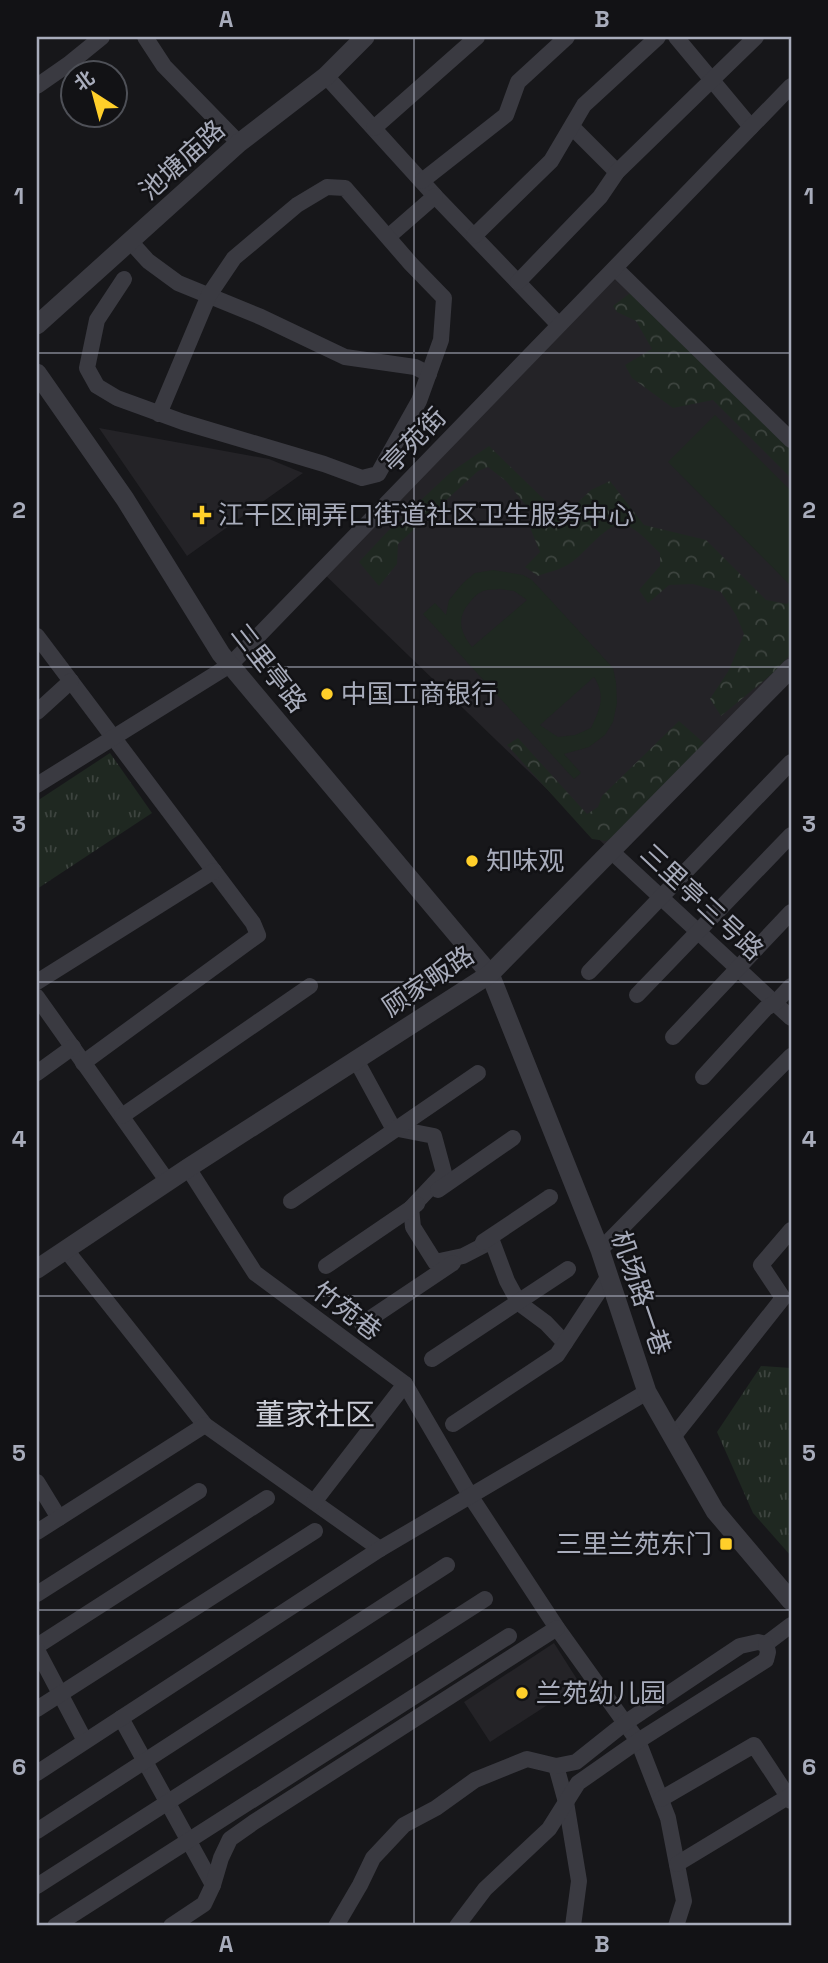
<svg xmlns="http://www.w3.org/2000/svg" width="828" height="1963" viewBox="0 0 828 1963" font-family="'Space Grotesk','Noto Sans SC',sans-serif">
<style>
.built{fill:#242327}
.grass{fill:url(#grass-tufts)}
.forest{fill:url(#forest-crowns)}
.pitch{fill:#1f2821;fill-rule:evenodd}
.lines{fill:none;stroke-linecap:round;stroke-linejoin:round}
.minor{stroke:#3a3a41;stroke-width:16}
.tertiary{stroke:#3a3a41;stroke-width:19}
.grid{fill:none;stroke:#a8acbb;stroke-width:2;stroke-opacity:0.55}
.poi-dot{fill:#ffcf2a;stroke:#121215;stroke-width:2.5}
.labels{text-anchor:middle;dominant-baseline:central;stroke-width:5;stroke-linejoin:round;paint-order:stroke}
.street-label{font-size:26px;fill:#a8acbb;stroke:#121215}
.poi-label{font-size:26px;fill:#a8acbb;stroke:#121215;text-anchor:start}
.quarter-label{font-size:30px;fill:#caccd6;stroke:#121215}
.neatline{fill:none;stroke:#a8acbb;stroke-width:2.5}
.grid-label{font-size:23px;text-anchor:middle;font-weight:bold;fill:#a8acbb}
</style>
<defs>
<pattern id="grass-tufts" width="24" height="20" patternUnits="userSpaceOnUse" patternTransform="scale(1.75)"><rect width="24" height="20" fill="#1f2821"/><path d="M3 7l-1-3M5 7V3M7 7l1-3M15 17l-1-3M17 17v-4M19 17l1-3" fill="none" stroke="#3d443f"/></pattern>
<pattern id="forest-crowns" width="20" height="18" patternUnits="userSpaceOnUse" patternTransform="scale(1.75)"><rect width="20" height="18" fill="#1f2821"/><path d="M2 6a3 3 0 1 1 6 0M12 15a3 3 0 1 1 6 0" fill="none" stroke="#3d443f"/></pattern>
</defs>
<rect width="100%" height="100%" fill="#17171a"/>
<!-- built -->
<g class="built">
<polygon points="615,268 791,440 791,664 611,851 321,571"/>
<polygon points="99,428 269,459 303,473 187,556"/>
<polygon points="554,1643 580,1684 490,1742 464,1702"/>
</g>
<!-- grass -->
<g class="grass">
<polygon points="110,753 152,813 37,889 37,801"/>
<polygon points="761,1366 791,1368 791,1556 753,1513 717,1432"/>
</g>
<!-- forest -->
<g class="forest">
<polygon points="641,285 791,432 791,478 713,400 673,408 632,378 625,365 652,349 636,321 617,312 613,306"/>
<path d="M489 446 558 513 565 515 591 490 610 481 644 525 706 540 766 600 787 604 791 600V654L773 673 721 716 710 699 729 670 744 634 736 615 721 592 693 584 669 585 648 603 639 590 660 566V553C650 544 639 530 626 525 608 519 583 557 569 564 560 570 548 572 538 576L525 567 540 552 531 530 534 515 506 481 488 467 478 471 398 544 397 564 379 586 359 562 388 531 451 472Z"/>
<polygon points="679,721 705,744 623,831 606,841 592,839 507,745 518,738 587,814 598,807 602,796"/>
</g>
<!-- pitch -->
<g class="pitch">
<polygon points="715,415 791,491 791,586 668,462"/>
<path d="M493 570 523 575 532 580 613 668 616 682 617 703 613 722 605 735 589 747 564 754 581 773 574 779 423 614 435 603 446 615 449 600 463 583 475 573ZM500 589 514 591 527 600 472 647C460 632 456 618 470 602 473 598 478 593 483 591 488 589 495 590 500 589ZM594 677C606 696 600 709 591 728L575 735 558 737 540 725Z"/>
</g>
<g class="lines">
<!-- minor -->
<g class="minor">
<polyline points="145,37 164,66 239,143"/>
<polyline points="676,37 751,127"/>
<polyline points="326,76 435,196 559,325"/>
<polyline points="37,86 70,63 102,37"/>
<polyline points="572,127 617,172"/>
<polyline points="374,128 477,37"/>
<polyline points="422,181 506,115 518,82 567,37"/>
<polyline points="474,236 551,161 584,105 658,37"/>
<polyline points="388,237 435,196"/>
<polyline points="130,241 148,261 178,283 261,317 345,357 415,367 429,374"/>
<polyline points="615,268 791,440"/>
<polyline points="124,279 97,320 87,368 97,386 117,398 183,422 324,464 362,478 378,474 419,401 441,340 444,298 411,264 345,188 327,187 297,205 234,258 209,295 159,414"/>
<polyline points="518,282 600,197 617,172 756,37"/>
<polyline points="37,636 253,923 258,935 83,1063"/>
<polyline points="37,712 71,681"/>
<polyline points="37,785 230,665 791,86"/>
<polyline points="611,851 791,1018"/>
<polyline points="589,972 791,762"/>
<polyline points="37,982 214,871"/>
<polyline points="637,995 791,835"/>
<polyline points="37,997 168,1182"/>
<polyline points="673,1037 791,912"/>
<polyline points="356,1060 393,1128 434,1136 444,1173 411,1208 413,1227 435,1262 463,1256 492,1241 507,1281 519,1303 546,1323 565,1343"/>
<polyline points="37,1073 73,1047"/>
<polyline points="703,1077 766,1008 775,1003 791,986"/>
<polyline points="122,1116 310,986"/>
<polyline points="188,1168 255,1273 405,1384 471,1497 557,1628 638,1741 668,1818 684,1901 676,1926"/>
<polyline points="438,1190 513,1138"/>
<polyline points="291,1201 478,1073"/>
<polyline points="483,1242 550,1197"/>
<polyline points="66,1250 205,1425 380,1549"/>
<polyline points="600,1250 791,1056"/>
<polyline points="326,1266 417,1204"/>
<polyline points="362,1324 453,1263"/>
<polyline points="432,1359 568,1269"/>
<polyline points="453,1424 557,1355 609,1276"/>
<polyline points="673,1437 783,1298 761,1265 791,1230"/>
<polyline points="37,1482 59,1518"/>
<polyline points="314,1502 405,1384"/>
<polyline points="37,1532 205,1425"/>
<polyline points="37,1594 199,1491"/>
<polyline points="37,1646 267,1498"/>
<polyline points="37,1650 85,1741"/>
<polyline points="37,1709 315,1531"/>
<polyline points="121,1718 213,1885"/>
<polyline points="556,1766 566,1802 579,1881 573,1926"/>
<polyline points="37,1773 380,1549 647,1392"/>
<polyline points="661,1799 754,1745 791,1801"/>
<polyline points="37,1831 447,1565"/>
<polyline points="677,1864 791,1795"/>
<polyline points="37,1886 485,1599"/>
<polyline points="55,1926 509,1636"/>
<polyline points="171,1926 204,1904 213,1885 221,1858 230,1839 254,1822 557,1628"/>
<polyline points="336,1926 360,1885 373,1858 404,1825 436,1808 475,1780 527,1759 556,1766 576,1762 625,1723 740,1646 758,1642 766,1644 791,1625"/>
<polyline points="457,1926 485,1889 549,1829 578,1783 638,1741 766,1660 768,1652 766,1644"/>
</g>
<!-- tertiary -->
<g class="tertiary">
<polyline points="37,325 239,143 326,76 365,37"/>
<polyline points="37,373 125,499 221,654 490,974 600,1250 647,1392 715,1511 791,1601"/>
<polyline points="37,1269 188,1168 490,974 791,668"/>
</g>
</g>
<!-- grid -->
<path class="grid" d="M414 37V1926M37 353H791M37 667H791M37 982H791M37 1296H791M37 1610H791"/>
<!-- markers -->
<g class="poi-dot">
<path d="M198.5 504.5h7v7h7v7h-7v7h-7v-7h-7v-7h7z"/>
<circle cx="327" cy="694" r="7"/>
<circle cx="472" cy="861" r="7"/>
<rect x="719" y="1537" width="14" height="14" rx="3.5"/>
<circle cx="522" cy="1693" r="7"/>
</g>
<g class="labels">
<!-- street labels -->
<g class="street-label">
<text transform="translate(182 160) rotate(-42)">池塘庙路</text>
<text transform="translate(414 440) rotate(-46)">亭苑街</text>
<text transform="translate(269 668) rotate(52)">三里亭路</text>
<text transform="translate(702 902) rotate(43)">三里亭三号路</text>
<text transform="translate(428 981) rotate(-34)">顾家畈路</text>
<text transform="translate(641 1293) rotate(71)">机场路一巷</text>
<text transform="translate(347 1311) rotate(37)">竹苑巷</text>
</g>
<!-- poi labels -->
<g class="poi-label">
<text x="218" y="515">江干区闸弄口街道社区卫生服务中心</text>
<text x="341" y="694">中国工商银行</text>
<text x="486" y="861">知味观</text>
<text x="712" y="1544" text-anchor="end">三里兰苑东门</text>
<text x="536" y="1693">兰苑幼儿园</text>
</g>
<!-- quarter labels -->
<g class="quarter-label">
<text x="315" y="1414">董家社区</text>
</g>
</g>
<!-- border -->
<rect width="828" height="1963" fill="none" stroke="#121215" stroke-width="77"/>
<!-- north arrow -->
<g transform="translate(94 94) rotate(324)"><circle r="33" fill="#121215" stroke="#4e5057" stroke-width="2"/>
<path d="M0-5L12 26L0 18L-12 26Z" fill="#ffcf2a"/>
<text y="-10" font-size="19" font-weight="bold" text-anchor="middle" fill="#a8acbb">北</text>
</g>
<rect x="38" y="38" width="752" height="1886" class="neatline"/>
<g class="grid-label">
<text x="226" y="27">A</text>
<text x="602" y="27">B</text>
<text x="19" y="204">1</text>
<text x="809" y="204">1</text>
<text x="19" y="518">2</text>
<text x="809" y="518">2</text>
<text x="19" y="832">3</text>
<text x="809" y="832">3</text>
<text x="19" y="1147">4</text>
<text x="809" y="1147">4</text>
<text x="19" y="1461">5</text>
<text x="809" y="1461">5</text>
<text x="19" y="1775">6</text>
<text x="809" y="1775">6</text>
<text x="226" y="1952">A</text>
<text x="602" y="1952">B</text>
</g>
</svg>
